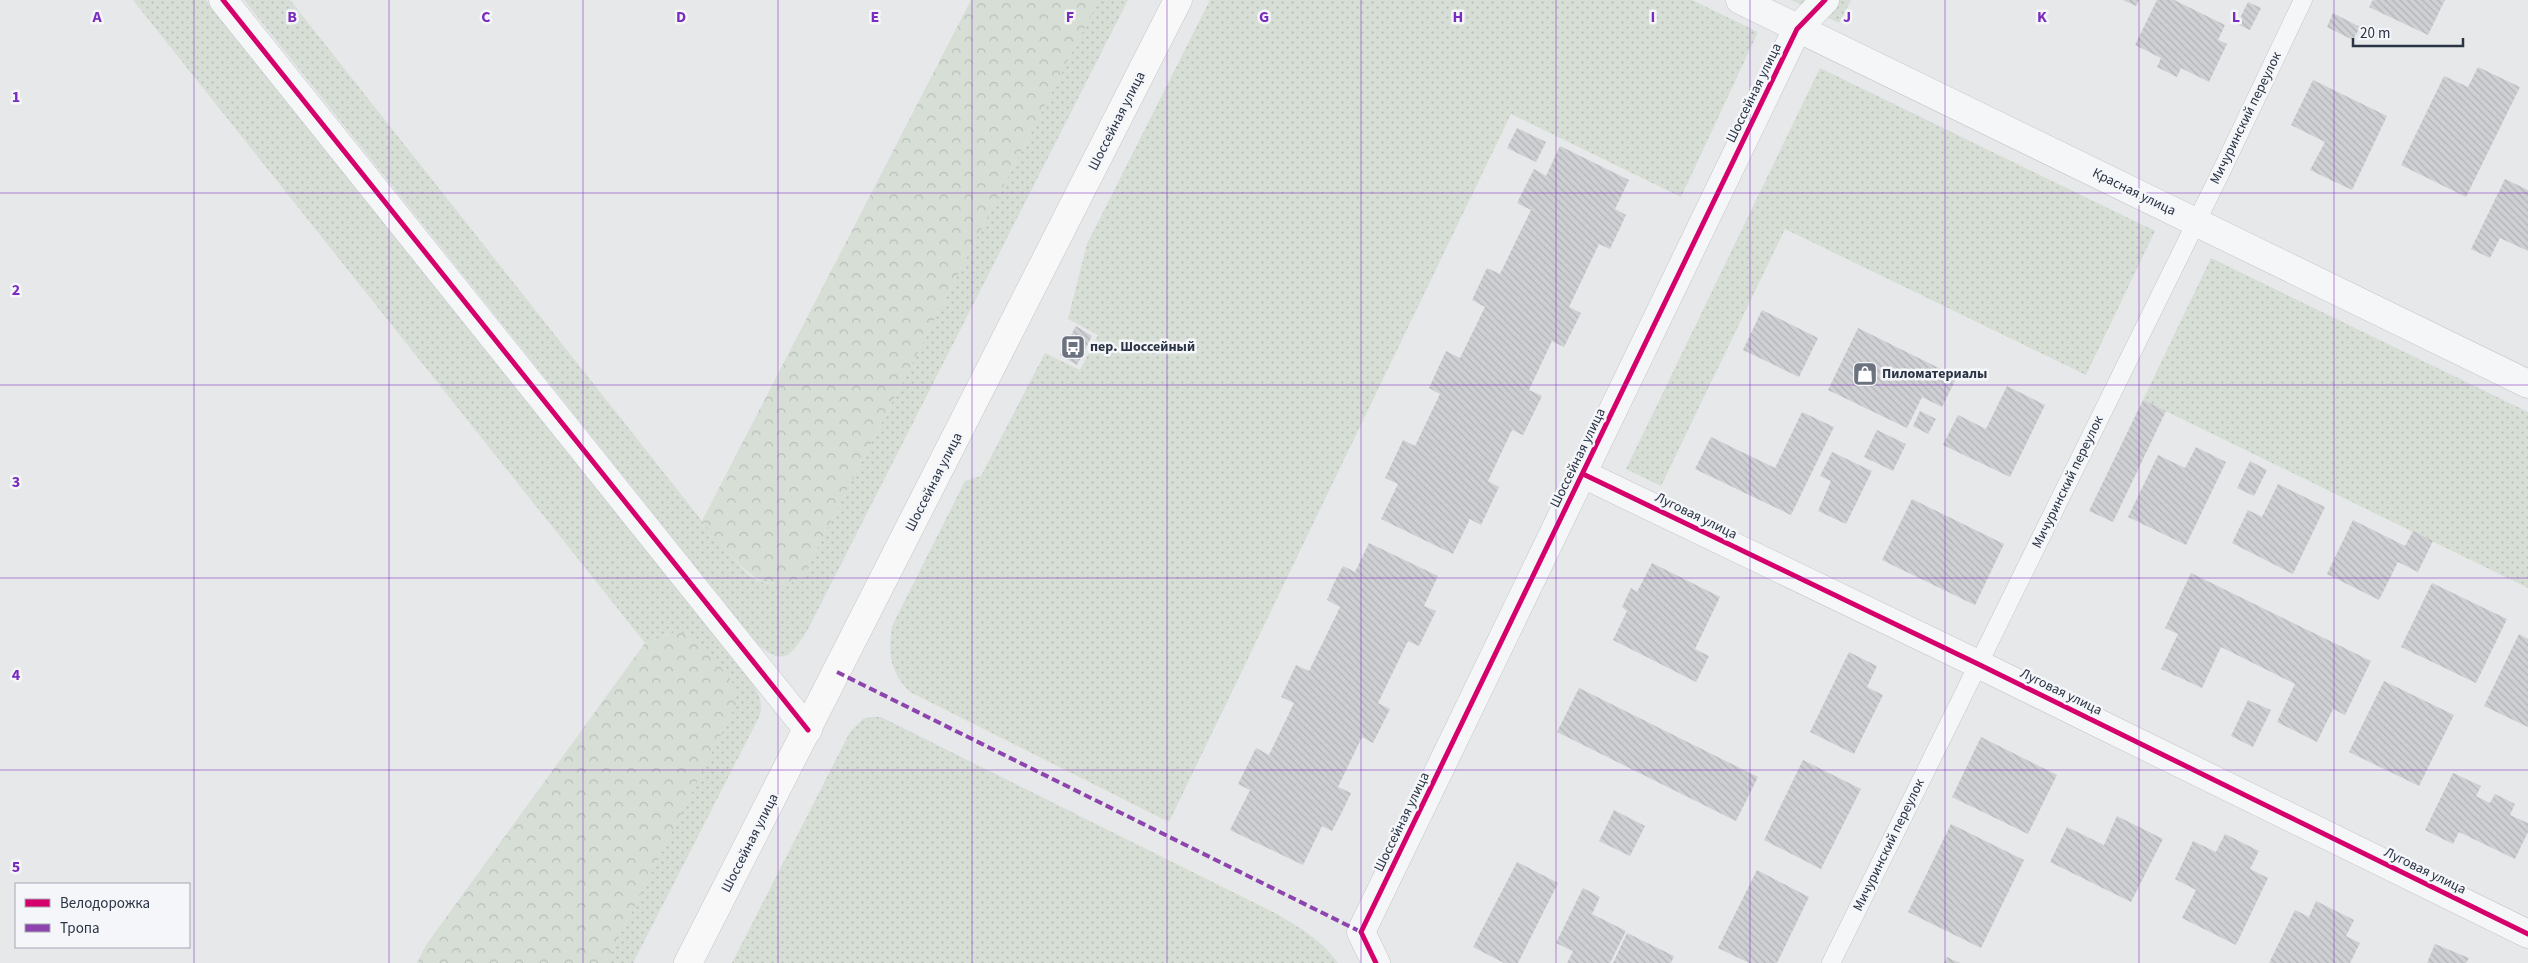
<svg xmlns="http://www.w3.org/2000/svg" width="2528" height="963" viewBox="0 0 2528 963" font-family="'Source Sans 3',sans-serif">
<style>
.grass{fill:url(#grass-dots)}
.forest{fill:url(#forest-crowns)}
.building{fill:url(#building-back-hatch)}
.lines{fill:none;stroke-linecap:round;stroke-linejoin:round}
.service-casing{stroke:#c4c6c8;stroke-width:19}
.minor-casing{stroke:#c4c6c8;stroke-width:29}
.secondary-casing{stroke:#c4c6c8;stroke-width:29}
.service{stroke:#f5f6f7;stroke-width:18}
.minor{stroke:#f5f6f7;stroke-width:28}
.secondary{stroke:#f8f8f8;stroke-width:28}
.quiet{stroke:#8e44ad;stroke-width:4;stroke-dasharray:8 4;stroke-linecap:butt}
.cycleway-casing{stroke:#f4f6f9;stroke-width:8}
.cycleway{stroke:#d6006c;stroke-width:5}
.grid{fill:none;stroke:#7b2cbf;stroke-width:1;stroke-opacity:0.55}
.labels{text-anchor:middle;dominant-baseline:central;stroke-width:5;stroke-linejoin:round;paint-order:stroke}
.street-label{font-size:14px;fill:#2b3445;stroke:#f4f6f9}
.poi-label{font-size:14px;font-weight:bold;fill:#2b3445;stroke:#f4f6f9;text-anchor:start}
.grid-label{font-size:16px;text-anchor:middle;font-weight:bold;fill:#7b2cbf;stroke:#f4f6f9;stroke-width:5;stroke-linejoin:round;paint-order:stroke}
</style>
<defs>
<pattern id="grass-dots" width="8" height="8" patternUnits="userSpaceOnUse" patternTransform="scale(1.25)"><rect width="8" height="8" fill="#d6ded6"/><path d="M2 2h.1M6 6h.1" fill="none" stroke="#b8bfb9" stroke-width="1.8" stroke-linecap="round"/></pattern>
<pattern id="forest-crowns" width="20" height="18" patternUnits="userSpaceOnUse" patternTransform="scale(1.25)"><rect width="20" height="18" fill="#d6ded6"/><path d="M2 6a3 3 0 1 1 6 0M12 15a3 3 0 1 1 6 0" fill="none" stroke="#b8bfb9"/></pattern>
<pattern id="building-back-hatch" width="6" height="6" patternUnits="userSpaceOnUse" patternTransform="scale(1.25)"><rect width="6" height="6" fill="#ced0d3"/><path d="M-1 5l2 2M0 0l6 6M5-1l2 2" fill="none" stroke="#b1b3b6"/></pattern>
</defs>
<rect width="100%" height="100%" fill="#e6e8ea"/>
<!-- grass -->
<g class="grass">
<path d="M133 0H206L742 670C753 684 766 698 759 717L633 963H606L735 705 676 632 645 643Z"/>
<path d="M244 0H290L702 521C712 532 743 572 753 578 772 588 791 588 805 572L1099 0H1128L807 631C791 655 784 667 758 645Z"/>
<path d="M1210 0H1692L1758 32 1681 197 1511 114 1169 822 910 692C890 672 888 655 892 626L965 481 981 476 1045 353 1080 370 1098 335 1068 319 1087 244Z"/>
<polygon points="1791,0 1851,0 1839,23"/>
<polygon points="1820,68 2155,231 2086,375 1785,229 1661,486 1626,469"/>
<polygon points="2211,258 2528,412 2528,588 2143,400"/>
<path d="M871 717H881L1277 914C1300 928 1323 941 1338 963H732L850 732 863 719Z"/>
</g>
<!-- forest -->
<g class="forest">
<path d="M971 0H1099L805 572C768 614 725 547 702 521Z"/>
<path d="M676 632C699 631 716 663 730 679L734 685 736 705 606 963H417L426 945 645 643Z"/>
</g>
<!-- building -->
<g class="building">
<polygon points="2123,0 2139,0 2136,6"/>
<polygon points="2157,0 2174,0 2225,25 2218,40 2227,44 2209,82 2181,68 2177,77 2157,67 2161,58 2135,45"/>
<polygon points="2373,0 2445,0 2428,35 2369,7"/>
<polygon points="2248,2 2261,8 2250,30 2237,24"/>
<polygon points="2333,13 2360,27 2353,40 2327,27"/>
<polygon points="2478,67 2520,87 2466,197 2401,165 2444,76 2468,87"/>
<polygon points="2313,80 2387,116 2352,190 2310,170 2325,142 2291,125"/>
<polygon points="1517,128 1546,142 1536,162 1507,148"/>
<polygon points="1560,146 1629,180 1615,209 1626,215 1610,249 1599,244 1569,307 1581,313 1564,347 1552,341 1529,390 1542,396 1523,435 1512,430 1488,481 1499,487 1481,525 1470,519 1453,554 1381,519 1398,484 1385,478 1403,440 1415,446 1440,394 1429,388 1446,351 1460,358 1485,307 1472,300 1487,268 1500,274 1531,210 1517,203 1534,169 1546,176"/>
<polygon points="2505,179 2528,190 2528,251 2500,238 2490,258 2471,249"/>
<polygon points="1762,310 1818,338 1799,377 1743,350"/>
<polygon points="1076,326 1092,336 1077,365 1060,355"/>
<polygon points="1858,328 1957,377 1942,407 1922,397 1907,428 1828,390"/>
<polygon points="2007,386 2045,405 2010,477 1943,445 1958,415 1986,429"/>
<polygon points="2143,400 2166,411 2113,522 2089,511"/>
<polygon points="1920,411 1936,419 1928,434 1913,426"/>
<polygon points="1802,412 1834,427 1791,515 1695,469 1711,437 1775,468"/>
<polygon points="1877,430 1906,444 1893,471 1864,457"/>
<polygon points="2196,447 2226,462 2186,545 2128,517 2158,455 2185,468"/>
<polygon points="1832,452 1872,471 1846,524 1818,511 1831,481 1820,476"/>
<polygon points="2250,461 2267,470 2254,496 2237,488"/>
<polygon points="2278,484 2325,507 2293,574 2232,543 2248,510 2262,517"/>
<polygon points="1912,499 2004,544 1975,605 1882,560"/>
<polygon points="2353,520 2405,546 2413,531 2433,541 2418,572 2398,562 2379,600 2327,574"/>
<polygon points="1369,543 1438,576 1424,606 1436,611 1419,646 1408,641 1378,703 1390,709 1373,743 1362,737 1338,787 1351,793 1342,812 1332,831 1322,826 1303,865 1230,830 1250,790 1238,784 1256,748 1269,755 1294,703 1281,697 1296,665 1309,671 1340,607 1327,600 1334,583 1343,566 1355,572"/>
<polygon points="1652,563 1720,597 1695,649 1709,656 1696,682 1613,640 1627,611 1622,607 1631,588 1637,592"/>
<polygon points="2191,573 2371,661 2345,715 2333,709 2317,742 2277,722 2295,684 2221,647 2202,688 2161,669 2178,634 2165,628"/>
<polygon points="2432,583 2507,619 2476,683 2401,647"/>
<polygon points="2519,634 2528,639 2528,727 2484,706"/>
<polygon points="1849,652 1877,666 1867,687 1883,695 1854,754 1810,732"/>
<polygon points="2384,681 2454,715 2419,786 2349,752"/>
<polygon points="1579,688 1758,777 1736,821 1557,732"/>
<polygon points="2248,700 2271,710 2253,747 2231,736"/>
<polygon points="1981,737 2057,775 2028,834 1952,797"/>
<polygon points="1803,760 1861,789 1821,869 1764,840"/>
<polygon points="2453,773 2481,786 2476,796 2490,803 2495,794 2515,804 2510,815 2528,823 2528,832 2515,859 2459,832 2453,844 2425,830"/>
<polygon points="1614,810 1645,826 1630,856 1599,841"/>
<polygon points="2117,816 2163,839 2131,902 2050,862 2067,827 2104,845"/>
<polygon points="1951,824 2024,860 1981,948 1908,912"/>
<polygon points="2225,834 2259,851 2250,869 2268,878 2236,945 2182,918 2196,890 2175,879 2193,841 2216,852"/>
<polygon points="1517,862 1558,883 1518,963 1504,963 1473,947"/>
<polygon points="1757,870 1809,897 1777,963 1749,963 1718,948"/>
<polygon points="1583,888 1600,897 1592,914 1626,931 1610,963 1567,963 1573,951 1556,943"/>
<polygon points="2316,901 2354,920 2346,936 2360,943 2350,963 2269,963 2295,910 2309,917"/>
<polygon points="1627,933 1674,956 1671,963 1613,963"/>
<polygon points="2435,944 2469,958 2466,963 2427,963"/>
<polygon points="1947,957 1960,963 1944,963"/>
</g>
<g class="lines">
<defs>
<polyline id="service" points="1831,963 2221,172 2303,0"/>
<g id="minor">
<polyline points="223,0 808,730"/>
<polyline points="1740,0 2528,384"/>
<polyline points="1583,474 1978,664 2528,934"/>
<polyline points="1376,963 1361,932 1797,29 1825,0"/>
</g>
<polyline id="secondary" points="688,963 1178,0"/>
</defs>
<!-- service casing -->
<use href="#service" class="service-casing"/>
<!-- minor casing -->
<use href="#minor" class="minor-casing"/>
<!-- secondary casing -->
<use href="#secondary" class="secondary-casing"/>
<!-- service -->
<use href="#service" class="service"/>
<!-- minor -->
<use href="#minor" class="minor"/>
<!-- secondary -->
<use href="#secondary" class="secondary"/>
<!-- quiet -->
<polyline class="quiet" points="837,672 1361,932"/>
<defs>
<g id="cycleway">
<polyline points="223,0 808,730"/>
<polyline points="1583,474 1978,664 2528,934"/>
<polyline points="1376,963 1361,932 1797,29 1825,0"/>
</g>
</defs>
<!-- cycleway casing -->
<use href="#cycleway" class="cycleway-casing"/>
<!-- cycleway -->
<use href="#cycleway" class="cycleway"/>
</g>
<!-- grid -->
<path class="grid" d="M194 0V963M389 0V963M583 0V963M778 0V963M972 0V963M1167 0V963M1361 0V963M1556 0V963M1750 0V963M1945 0V963M2139 0V963M2334 0V963M0 193H2528M0 385H2528M0 578H2528M0 770H2528"/>
<!-- icons -->
<defs>
<symbol id="bus-square" viewBox="-11 -11 22 22"><rect x="-9" y="-9" width="18" height="18" rx="4" fill="#6c737f" stroke="#f4f6f9"/><path d="M-5-6H5V4H4V6H2V4H-2V6H-4V4H-5ZM-3.5-4V0h7V-4ZM-3.5 1.2v1.5H-2V1.2ZM2 1.2v1.5H3.5V1.2Z" fill="#fff"/></symbol>
<symbol id="shop-square" viewBox="-11 -11 22 22"><rect x="-9" y="-9" width="18" height="18" rx="4" fill="#6c737f" stroke="#f4f6f9"/><path d="M-5-2.5h2.3a2.7 3.5 0 0 1 5.4 0H5L5.5 6h-11ZM-1.5-2.5h3a1.5 2.3 0 0 0-3 0Z" fill="#fff"/></symbol>
</defs>
<g fill-rule="evenodd">
<use href="#bus-square" x="1059" y="333" width="28" height="28"/>
<use href="#shop-square" x="1851" y="360" width="28" height="28"/>
</g>
<g class="labels">
<!-- street labels -->
<g class="street-label">
<text transform="translate(1754 93) rotate(-64)">Шоссейная улица</text>
<text transform="translate(2246 118) rotate(-64)">Мичуринский переулок</text>
<text transform="translate(1117 121) rotate(-63)">Шоссейная улица</text>
<text transform="translate(2134 192) rotate(26)">Красная улица</text>
<text transform="translate(1578 458) rotate(-64)">Шоссейная улица</text>
<text transform="translate(934 482) rotate(-63)">Шоссейная улица</text>
<text transform="translate(2068 482) rotate(-64)">Мичуринский переулок</text>
<text transform="translate(1696 516) rotate(26)">Луговая улица</text>
<text transform="translate(2061 692) rotate(26)">Луговая улица</text>
<text transform="translate(1402 822) rotate(-64)">Шоссейная улица</text>
<text transform="translate(750 843) rotate(-63)">Шоссейная улица</text>
<text transform="translate(1889 845) rotate(-64)">Мичуринский переулок</text>
<text transform="translate(2425 871) rotate(26)">Луговая улица</text>
</g>
<!-- poi labels -->
<g class="poi-label">
<text x="1090" y="347">пер. Шоссейный</text>
<text x="1882" y="374">Пиломатериалы</text>
</g>
</g>
<g class="grid-label">
<text x="97" y="22">A</text>
<text x="292" y="22">B</text>
<text x="486" y="22">C</text>
<text x="681" y="22">D</text>
<text x="875" y="22">E</text>
<text x="1070" y="22">F</text>
<text x="1264" y="22">G</text>
<text x="1458" y="22">H</text>
<text x="1653" y="22">I</text>
<text x="1847" y="22">J</text>
<text x="2042" y="22">K</text>
<text x="2236" y="22">L</text>
<text x="16" y="102">1</text>
<text x="16" y="295">2</text>
<text x="16" y="487">3</text>
<text x="16" y="680">4</text>
<text x="16" y="872">5</text>
</g>
<!-- legend -->
<rect x="15" y="883" width="175" height="65" fill="#f4f6f9" stroke="#a4a8b1"/>
<rect x="25" y="899" width="25" height="8" fill="#d6006c" stroke="#a4a8b1"/>
<text x="60" y="908" font-size="15" fill="#2b3445">Велодорожка</text>
<rect x="25" y="924" width="25" height="8" fill="#8e44ad" stroke="#a4a8b1"/>
<text x="60" y="933" font-size="15" fill="#2b3445">Тропа</text>
<!-- scale -->
<path d="M2353 38v8h110v-8" fill="none" stroke="#2b3445" stroke-width="2.5"/>
<text x="2360" y="38" font-size="15" fill="#2b3445" stroke="#f4f6f9" stroke-width="4" paint-order="stroke">20 m</text>
</svg>
